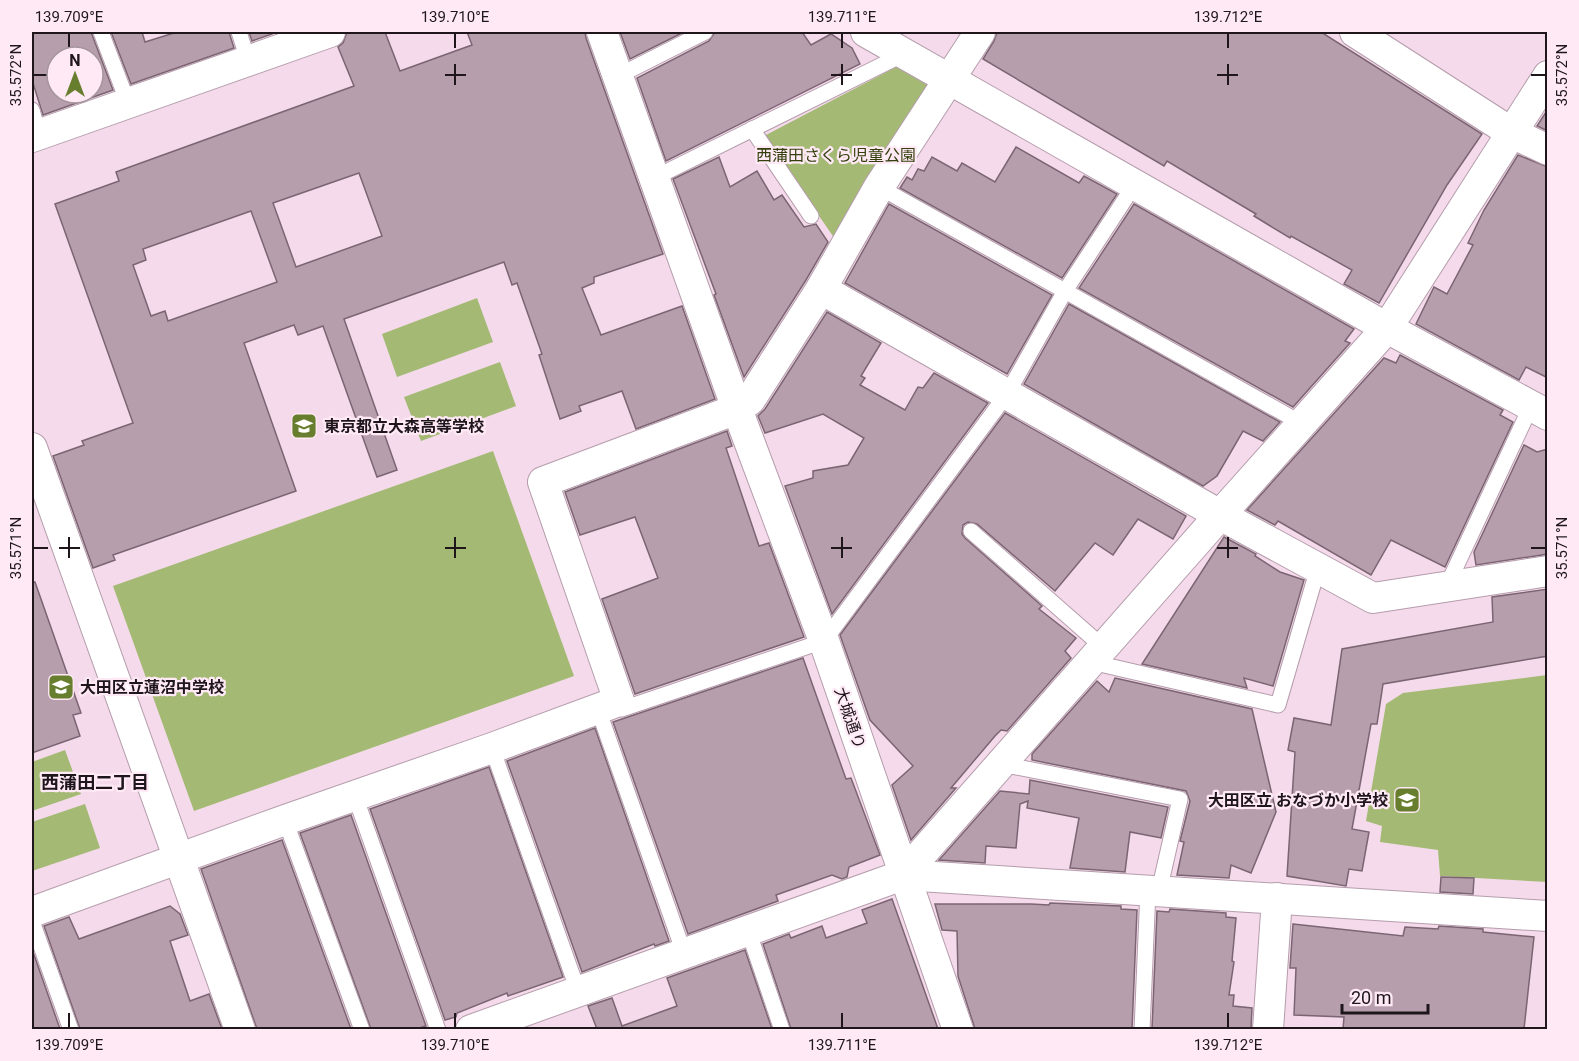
<svg xmlns="http://www.w3.org/2000/svg" width="1579" height="1061" viewBox="0 0 1579 1061" font-family="Roboto,'Noto Sans JP',sans-serif">
<style>
.green{fill:#a4ba74}
.building{fill:#b69ead;stroke:#7c6573;stroke-width:1.5;fill-rule:evenodd}
.lines{fill:none;stroke-linecap:round;stroke-linejoin:round}
.service-casing{stroke:#b59dac;stroke-width:17}
.minor-casing{stroke:#b59dac;stroke-width:32}
.service{stroke:#fff;stroke-width:15}
.minor{stroke:#fff;stroke-width:30}
.ticks{fill:none;stroke:#1f161c;stroke-width:2}
.labels{text-anchor:middle;dominant-baseline:central;stroke-width:4.5;stroke-linejoin:round;paint-order:stroke}
.park-label{font-size:16px;fill:#33400c;stroke:#fee9f5}
.poi-label{font-size:16px;font-weight:bold;fill:#1f161c;stroke:#fee9f5;text-anchor:start}
.street-label{font-size:16px;fill:#1f161c;stroke:#fee9f5}
.neighbourhood-label{font-size:18px;font-weight:bold;fill:#1f161c;stroke:#fee9f5}
.neatline{fill:none;stroke:#1f161c;stroke-width:2}
.ticks-label{font-size:15px;text-anchor:middle;fill:#1f161c}
</style>
<rect width="100%" height="100%" fill="#f4daea"/>
<!-- green -->
<g class="green">
<polygon points="898,66 932,87 837,242 764,136"/>
<polygon points="477,298 493,342 397,377 382,334"/>
<polygon points="500,362 516,406 421,441 404,397"/>
<polygon points="493,451 574,676 194,811 113,586"/>
<polygon points="1547,675 1547,882 1440,876 1438,850 1380,842 1382,826 1366,821 1386,704 1403,693"/>
<polygon points="65,750 81,794 32,811 32,762"/>
<polygon points="85,804 100,848 32,871 32,822"/>
</g>
<!-- building -->
<g class="building">
<path d="M32 32H91L113 90 43 115 32 80ZM57 57H93V93H57Z"/>
<polygon points="111,32 142,32 145,42 177,32 229,32 234,48 131,84"/>
<polygon points="249,32 272,32 272,34 252,41"/>
<path d="M347 32H385L400 71 472 45 467 32H585L586 38 663 254 594 277V283L582 288 601 335 682 306 715 399 636 429 622 391 579 406 581 411 560 419 539 355 542 354 517 283 512 285 504 262 344 319 397 470 377 477 323 326 298 335 294 325 244 343 296 491 113 555 115 560 93 568 53 456 84 445 82 441 133 423 55 204 119 181 116 172 354 86 338 47 343 43ZM359 173 382 236 296 267 273 203ZM251 211 277 282 168 321 165 311 151 316 133 265 146 260 143 249Z"/>
<polygon points="620,32 684,32 630,59"/>
<polygon points="715,32 802,32 811,45 831,34 852,48 860,64 666,161 637,78 709,41"/>
<polygon points="997,32 1321,32 1482,134 1447,185 1379,303 1344,284 1352,270 1291,236 1290,238 1254,216 1256,214 1167,161 1164,166 983,59 994,41"/>
<polygon points="1548,109 1548,131 1537,126"/>
<polygon points="1016,147 1079,183 1084,176 1117,194 1062,278 900,188 907,177 912,180 918,169 924,171 932,157 957,171 962,163 995,182"/>
<polygon points="1518,155 1548,167 1548,378 1526,367 1519,380 1416,324 1434,287 1447,294 1473,245 1468,243 1484,210"/>
<polygon points="719,157 730,187 757,171 774,200 782,195 804,227 816,224 828,242 806,280 744,377 714,295 716,294 673,179"/>
<polygon points="889,204 1052,295 1007,374 845,283"/>
<polygon points="1134,204 1354,329 1345,341 1350,343 1293,407 1079,288"/>
<polygon points="1069,304 1280,422 1263,441 1243,431 1217,476 1203,486 1024,384"/>
<polygon points="827,312 881,343 861,376 865,378 860,385 905,410 918,387 923,388 934,373 988,403 832,614 785,486 813,478 813,471 848,465 864,438 823,414 765,433 758,416 765,409"/>
<polygon points="1400,355 1503,410 1500,415 1513,422 1445,567 1391,540 1371,575 1278,521 1275,525 1247,510 1384,358 1396,363"/>
<polygon points="1005,413 1186,516 1173,539 1138,519 1113,555 1095,543 1055,591 977,524 968,522 963,525 962,534 965,538 1042,606 1039,609 1076,638 1065,651 1071,658 1007,731 1001,730 995,736 951,788 956,788 911,840 892,785 913,766 870,720 840,635"/>
<polygon points="727,431 732,446 726,448 759,546 769,543 804,637 635,694 602,599 658,578 635,517 580,535 565,492"/>
<polygon points="1524,445 1537,452 1548,449 1548,554 1476,565 1474,552"/>
<polygon points="1224,537 1256,554 1255,556 1280,572 1304,580 1273,686 1244,678 1247,688 1142,664"/>
<polygon points="32,582 35,582 81,713 73,715 80,736 32,753"/>
<polygon points="1548,589 1548,656 1383,684 1377,724 1371,724 1352,829 1369,832 1362,871 1349,869 1346,886 1287,876 1295,752 1288,750 1294,718 1331,725 1342,649 1493,622 1492,597"/>
<polygon points="803,658 846,779 851,778 880,855 849,867 847,877 842,879 832,875 776,895 778,901 688,934 613,722"/>
<polygon points="1115,678 1252,709 1276,812 1251,873 1231,865 1229,878 1177,875 1184,842 1180,841 1190,801 1186,791 1032,760 1032,754 1097,681 1109,692"/>
<polygon points="595,728 669,941 655,946 654,944 582,972 507,761"/>
<polygon points="489,767 563,977 508,996 507,993 457,1013 456,1017 445,1020 370,809"/>
<polygon points="1030,780 1168,807 1161,838 1130,832 1125,872 1070,868 1079,818 1027,808 1028,801 1020,804 1016,848 986,846 985,863 939,860 1000,791 1029,794"/>
<polygon points="351,815 426,1026 416,1029 371,1029 300,833"/>
<polygon points="282,840 351,1029 257,1029 201,869"/>
<polygon points="1441,877 1474,878 1473,894 1440,892"/>
<polygon points="892,899 938,1029 791,1029 763,944 789,934 791,938 822,926 826,938 867,923 862,910"/>
<polygon points="1050,903 1121,906 1121,909 1137,910 1132,1029 975,1029 958,976 957,931 942,930 935,904 1031,904 1049,905"/>
<polygon points="170,906 180,914 188,935 170,941 190,1001 209,994 222,1029 80,1029 44,926 69,917 79,939"/>
<polygon points="1170,909 1226,913 1226,917 1236,918 1232,961 1234,962 1229,995 1234,995 1233,1006 1252,1008 1251,1029 1152,1029 1157,911 1169,912"/>
<polygon points="1293,924 1403,936 1405,927 1438,929 1439,926 1483,929 1483,932 1534,937 1524,1029 1343,1029 1344,1017 1294,1015 1296,968 1290,968"/>
<polygon points="32,949 60,1029 32,1029"/>
<polygon points="745,950 772,1029 597,1029 588,1006 612,998 622,1026 677,1006 667,978"/>
</g>
<g class="lines">
<defs>
<g id="service">
<polyline points="101,32 128,103"/>
<polyline points="239,32 248,60"/>
<polyline points="618,76 705,32"/>
<polyline points="32,110 39,135"/>
<polyline points="752,129 811,216"/>
<polyline points="654,178 906,53"/>
<polyline points="879,187 1301,423"/>
<polyline points="971,531 1103,647"/>
<polyline points="1446,588 1531,406"/>
<polyline points="1091,662 1278,705 1318,568"/>
<polyline points="619,701 622,709 824,641 1007,394 1065,291 1135,184"/>
<polyline points="598,709 684,953"/>
<polyline points="492,748 578,991"/>
<polyline points="1001,764 1180,799 1159,891"/>
<polyline points="355,796 438,1030"/>
<polyline points="285,820 362,1030"/>
<polyline points="32,921 71,1030"/>
<polyline points="748,930 782,1030"/>
<polyline points="1142,1030 1148,890"/>
</g>
<g id="minor">
<polyline points="602,32 737,409 824,641 958,1030"/>
<polyline points="866,32 1387,328 1548,415"/>
<polyline points="1355,32 1512,133 1548,150"/>
<polyline points="32,137 330,32"/>
<polyline points="821,289 1220,515 1373,598 1548,571"/>
<polyline points="32,448 240,1030"/>
<polyline points="903,875 1548,916"/>
<polyline points="32,912 285,820 492,748 619,701 543,482 737,409 750,400 821,289 879,187 980,32"/>
<polyline points="471,1030 903,875 1220,515 1387,328 1548,76"/>
<polyline points="1268,1030 1277,898"/>
</g>
</defs>
<!-- service casing -->
<use href="#service" class="service-casing"/>
<!-- minor casing -->
<use href="#minor" class="minor-casing"/>
<!-- service -->
<use href="#service" class="service"/>
<!-- minor -->
<use href="#minor" class="minor"/>
</g>
<!-- ticks -->
<path class="ticks" d="M69 33V48M455 33V48M842 33V48M1228 33V48M455 64V85M842 64V85M1228 64V85M33 75H48M445 75H466M831 75H852M1217 75H1238M1531 75H1546M69 537V558M455 537V558M842 537V558M1228 537V558M33 548H48M59 548H80M445 548H466M831 548H852M1217 548H1238M1531 548H1546M69 1013V1028M455 1013V1028M842 1013V1028M1228 1013V1028"/>
<!-- icons -->
<defs>
<symbol id="school-square" viewBox="-11 -11 22 22"><rect x="-9" y="-9" width="18" height="18" rx="4" fill="#687e2f" stroke="#fee9f5"/><path d="M0-5L7-2L0 1L-7-2ZM-4 1L0 2.5L4 1V4Q0 6-4 4Z" fill="#fff"/></symbol>
</defs>
<g fill-rule="evenodd">
<use href="#school-square" x="289" y="411" width="30" height="30"/>
<use href="#school-square" x="46" y="672" width="30" height="30"/>
<use href="#school-square" x="1392" y="785" width="30" height="30"/>
</g>
<g class="labels">
<!-- park labels -->
<g class="park-label">
<text x="836" y="155">西蒲田さくら児童公園</text>
</g>
<!-- poi labels -->
<g class="poi-label">
<text x="324" y="426">東京都立大森高等学校</text>
<text x="80" y="687">大田区立蓮沼中学校</text>
<text x="1388" y="800" text-anchor="end">大田区立 おなづか小学校</text>
</g>
<!-- street labels -->
<g class="street-label">
<text transform="translate(850 718) rotate(71)">大城通り</text>
</g>
<!-- neighbourhood labels -->
<g class="neighbourhood-label">
<text x="95" y="782">西蒲田二丁目</text>
</g>
</g>
<!-- border -->
<rect width="1579" height="1061" fill="none" stroke="#fee9f5" stroke-width="66"/>
<!-- north arrow -->
<g transform="translate(75 75)"><circle r="28" fill="#fee9f5" stroke="#a5959e" stroke-width="1.5"/>
<path d="M0-4.5L10 22L0 15L-10 22Z" fill="#687e2f"/>
<text y="-9" font-size="16" font-weight="bold" text-anchor="middle" fill="#1f161c">N</text>
</g>
<!-- scale -->
<path d="M1342 1004v9h86v-9" fill="none" stroke="#1f161c" stroke-width="3"/>
<text x="1351" y="1004" font-size="18" fill="#1f161c" stroke="#fee9f5" stroke-width="4.5" paint-order="stroke">20 m</text>
<rect x="33" y="33" width="1513" height="995" class="neatline"/>
<g class="ticks-label">
<text x="69" y="22">139.709°E</text>
<text x="455" y="22">139.710°E</text>
<text x="842" y="22">139.711°E</text>
<text x="1228" y="22">139.712°E</text>
<text transform="translate(16 75) rotate(-90)" y="5">35.572°N</text>
<text transform="translate(1562 75) rotate(-90)" y="5">35.572°N</text>
<text transform="translate(16 548) rotate(-90)" y="5">35.571°N</text>
<text transform="translate(1562 548) rotate(-90)" y="5">35.571°N</text>
<text x="69" y="1050">139.709°E</text>
<text x="455" y="1050">139.710°E</text>
<text x="842" y="1050">139.711°E</text>
<text x="1228" y="1050">139.712°E</text>
</g>
</svg>
